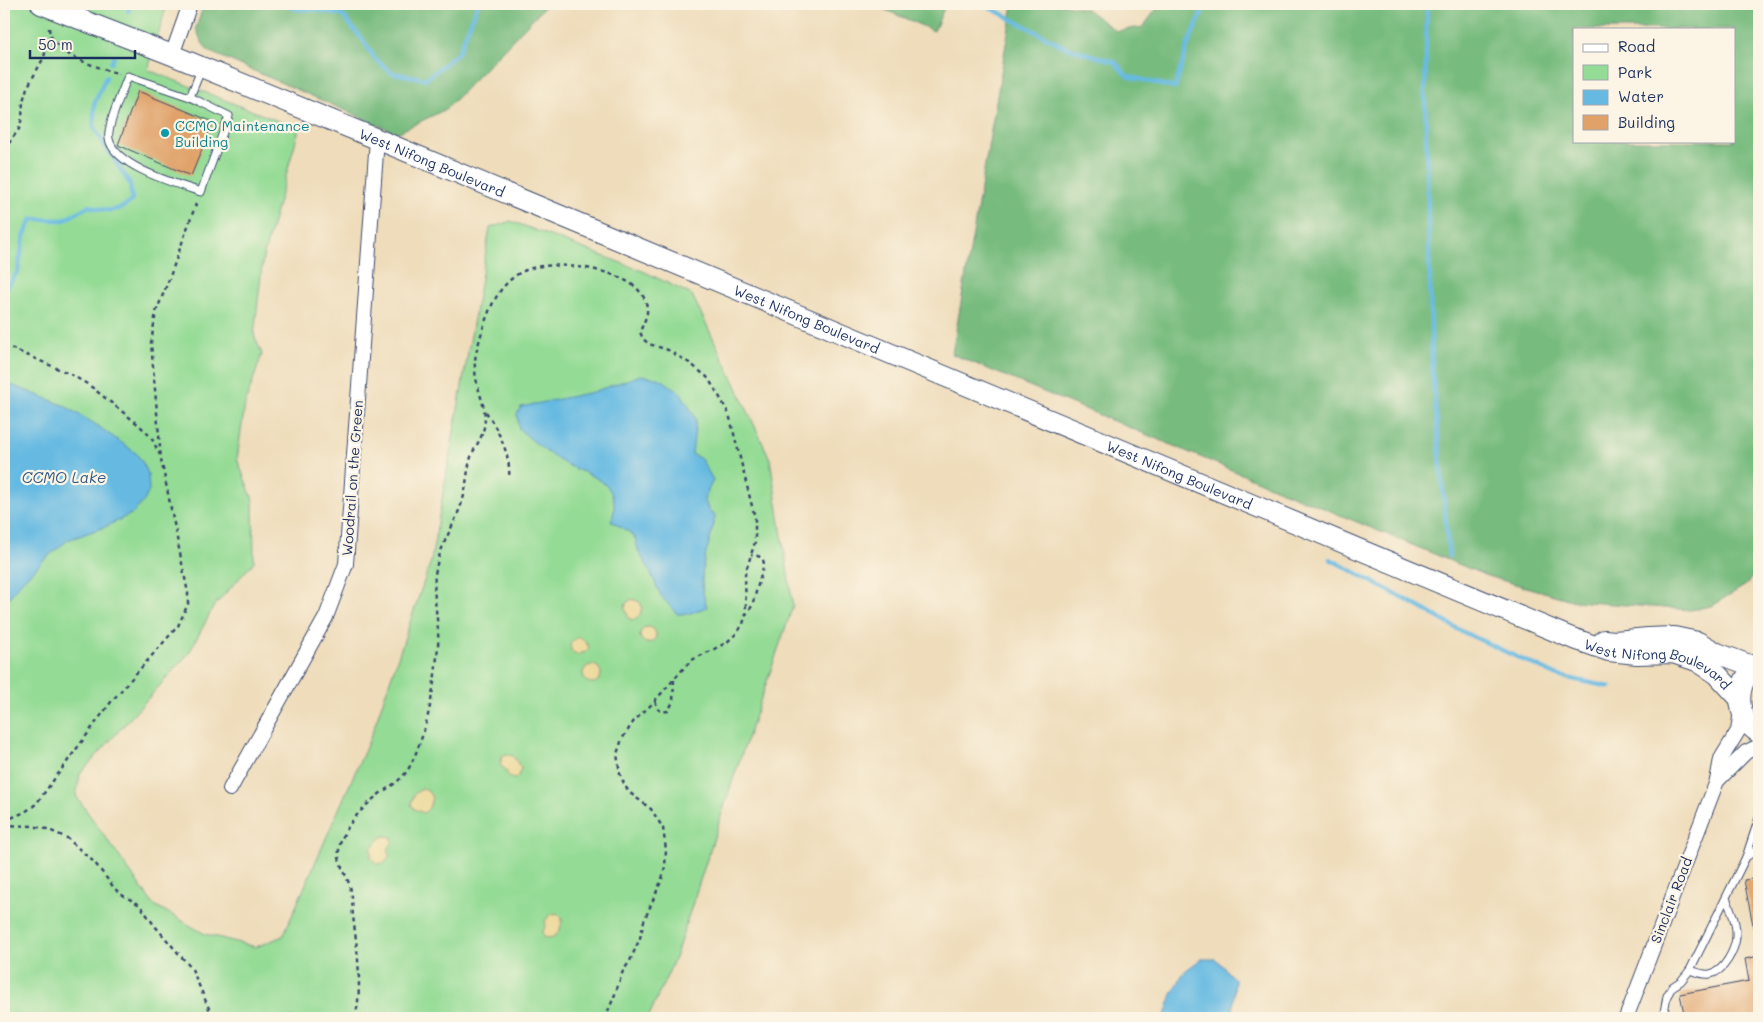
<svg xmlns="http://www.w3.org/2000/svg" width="1763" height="1022" viewBox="0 0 1763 1022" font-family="Mali,sans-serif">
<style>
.green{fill:#94db95;stroke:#58857a}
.forest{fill:#77bb7e;stroke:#49756e;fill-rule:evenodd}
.sand{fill:#eeda9e;stroke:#84847e}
.water{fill:#66bae2;stroke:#4074a0}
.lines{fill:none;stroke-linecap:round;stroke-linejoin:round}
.stream{stroke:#66bae2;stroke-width:4.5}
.building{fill:#e0a269}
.lane-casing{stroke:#3b496c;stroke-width:9}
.street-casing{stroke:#3b496c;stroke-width:16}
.secondary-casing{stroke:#3b496c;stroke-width:22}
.path{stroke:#3b496c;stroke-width:2.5;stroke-dasharray:4 4;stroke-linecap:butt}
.lane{stroke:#fff;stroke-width:7}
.street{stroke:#fff;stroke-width:14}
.secondary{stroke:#fff;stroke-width:20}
.culture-dot{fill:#0f9aa8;stroke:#fcf5e5;stroke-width:2}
.labels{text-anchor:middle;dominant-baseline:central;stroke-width:4.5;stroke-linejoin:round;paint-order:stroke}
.culture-label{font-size:14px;fill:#0d838f;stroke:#fcf5e5;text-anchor:start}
.street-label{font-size:14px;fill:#1b2f5e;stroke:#fcf5e5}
.water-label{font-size:15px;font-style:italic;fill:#325986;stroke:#fcf5e5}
</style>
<rect width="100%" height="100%" fill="#fcf5e5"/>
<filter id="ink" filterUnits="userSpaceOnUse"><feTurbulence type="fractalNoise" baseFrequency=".02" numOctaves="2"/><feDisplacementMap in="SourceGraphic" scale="10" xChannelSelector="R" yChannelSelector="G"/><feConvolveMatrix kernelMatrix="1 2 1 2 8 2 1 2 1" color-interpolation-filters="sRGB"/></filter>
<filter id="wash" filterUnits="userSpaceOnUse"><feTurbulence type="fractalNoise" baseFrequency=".0096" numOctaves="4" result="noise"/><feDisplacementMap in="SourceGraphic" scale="20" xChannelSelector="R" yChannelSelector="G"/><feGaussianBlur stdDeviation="1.12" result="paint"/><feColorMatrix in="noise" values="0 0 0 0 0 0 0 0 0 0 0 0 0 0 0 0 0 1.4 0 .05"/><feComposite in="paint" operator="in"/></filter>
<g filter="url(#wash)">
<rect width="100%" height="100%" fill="#eedcba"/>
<!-- green -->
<polygon class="green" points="4,4 167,4 148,70 299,129 263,258 254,335 262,354 245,404 237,459 253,500 254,562 214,606 189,653 80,774 76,796 153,904 205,934 256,947 283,936 371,736 431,561 490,228 511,221 645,272 692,295 733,379 770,459 793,606 731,785 675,958 648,1018 4,1018"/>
<!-- forest -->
<g class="forest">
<polygon points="204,4 547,4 446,109 397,133 208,51 201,41 196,28"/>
<polygon points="872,4 946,4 934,31"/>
<path d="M1013 4H1062L1086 9 1116 31 1143 27 1160 4H1759V567L1746 585 1711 606 1691 610 1575 601 1487 576 952 354ZM1574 29H1734V141H1574Z"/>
</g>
<!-- sand -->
<g class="sand">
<polygon points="632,599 640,602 642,607 640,615 633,620 628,618 627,612 625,609 626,603"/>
<circle cx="648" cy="635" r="8"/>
<polygon points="579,637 584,640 589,647 586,652 581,653 578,655 572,653 570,645 572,641"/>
<circle cx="592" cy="674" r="9"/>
<polygon points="506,754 513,756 521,768 518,777 513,779 509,777 505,769 500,765 502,756"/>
<polygon points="422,789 428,791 432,798 429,808 424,813 414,809 411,804 414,794"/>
<path d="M385 836 392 837C394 844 391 843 389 848 388 855 392 856 384 863L376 864 371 858V848L382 837Z"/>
<path d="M557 913 562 918C562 929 556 941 544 937L542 932 546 926 545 921 550 915Z"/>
</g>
<!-- water -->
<g class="water">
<path d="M641 375 661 379 681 393 687 403 696 419 692 454 701 459 713 480 704 499 709 511 715 516C710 551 694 570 707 607L688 614H677L661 596 648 567 639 553 635 538 629 532 611 521C614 514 614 510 614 503 611 476 581 474 562 462 546 453 532 440 519 429L517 414 521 407 593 392Z"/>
<polygon points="4,382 63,405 95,424 136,453 143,463 148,474 149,491 144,501 133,513 107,526 68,540 45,559 20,583 4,604"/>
<polygon points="1201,959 1216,959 1235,980 1232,1018 1164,1018 1172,994 1185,971"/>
</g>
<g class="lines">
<!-- stream -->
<g class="stream">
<polyline points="289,4 295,9 319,10 342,15 363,40 375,59 392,73 426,79 458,53 478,4"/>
<polyline points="983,4 1065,47 1115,62 1127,76 1175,88 1188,44 1206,4"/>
<polyline points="1303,4 1311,4"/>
<polyline points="1427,4 1425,94 1432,369 1449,556"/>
<polyline points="128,11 131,4"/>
<polyline points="111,63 114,57"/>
<path d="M4 291 18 271 24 236 32 219 64 220 89 206C104 211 119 214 132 200L130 184 94 128V104L106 77"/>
<polyline points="1330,559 1423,609 1461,631 1558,676 1610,687"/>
</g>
</g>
<g id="blocks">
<!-- building -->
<g class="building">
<polygon points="138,91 213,122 191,176 118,145"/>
<polygon points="1759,878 1759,930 1754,930 1744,880"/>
<polygon points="1759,956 1759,1018 1685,1018 1680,994 1749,981 1745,959"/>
</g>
</g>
</g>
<g filter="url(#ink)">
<use href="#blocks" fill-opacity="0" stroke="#3b496c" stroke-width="1"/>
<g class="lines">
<defs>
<g id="lane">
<path d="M128 76 190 97 229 116 201 192C177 184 115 167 109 139 106 127 123 90 128 76Z"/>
<polyline points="190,97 201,70"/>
<polyline points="1746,857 1759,818"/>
<path d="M1726 898C1731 910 1737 923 1736 937 1735 950 1724 972 1710 974 1703 975 1696 972 1690 970L1746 857 1759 849"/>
<polyline points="1663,1018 1667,996 1672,987 1681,981 1690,970"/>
</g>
<g id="street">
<polyline points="172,55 190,4"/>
<polyline points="1717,781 1746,752 1759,746"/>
<polyline points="230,789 326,617 346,564 377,139"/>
<polyline points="1626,1018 1717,781 1721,759 1738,731 1741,711"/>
</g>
<g id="secondary">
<path id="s1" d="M41 4 172 55 377 139 1569 637 1609 651 1637 654 1673 653 1697 661 1717 674 1740 699"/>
<polyline points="1604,640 1615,641 1648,638 1674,637 1698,642 1717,653 1755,667"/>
<path d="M1759 665C1734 679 1734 719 1759 733"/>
</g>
</defs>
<!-- lane casing -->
<use href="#lane" class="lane-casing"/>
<!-- street casing -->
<use href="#street" class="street-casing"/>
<!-- secondary casing -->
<use href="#secondary" class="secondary-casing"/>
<!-- path -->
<g class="path">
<path d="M49 28C51 56 97 66 119 74"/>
<polyline points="4,150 19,129 22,118 23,101 27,88 44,57 50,35"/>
<polyline points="4,345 70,374 89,385 139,425 151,437 160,455"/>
<path d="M486 412C498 430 511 455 509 477"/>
<path d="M745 616 752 606 764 564C763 556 758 556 751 555"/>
<polyline points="655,701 658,709 662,712 668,711 673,702 674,679"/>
<polyline points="4,821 25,812 36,804 111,702 178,626 188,604 188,593 161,459 151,343 156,312 168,282 197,201"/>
<polyline points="4,825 32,826 47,829 67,838 95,863 115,889 122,895 140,905 154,925 192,969 213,1018"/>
<path d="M355 1018C363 987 357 948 353 916 352 908 353 899 351 891 349 877 337 865 339 850 341 829 363 807 378 795 390 786 403 780 410 766 426 734 432 701 436 666 437 655 439 644 438 632 437 609 431 588 437 564 442 543 454 525 461 505 467 490 466 473 471 457 474 448 481 440 483 431 490 409 475 390 475 368 474 357 478 346 481 335 490 303 505 270 542 266 570 263 650 271 647 313 646 319 642 326 640 332L643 339 649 344 668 350 691 364 707 377 718 394 729 414 755 518V542L745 574 746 614 743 624 737 633 726 643 692 660 683 669 652 704 634 721 622 739 617 754 620 774 625 786 630 793 651 809 663 828 666 850 665 867 662 879 644 921 640 938 630 961 623 971 614 997 605 1018"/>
</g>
<!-- lane -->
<use href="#lane" class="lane"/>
<!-- street -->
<use href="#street" class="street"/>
<!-- secondary -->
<use href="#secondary" class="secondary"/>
</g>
</g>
<!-- markers -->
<circle class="culture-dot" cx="165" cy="133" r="5"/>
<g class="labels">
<!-- culture labels -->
<g class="culture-label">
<text x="175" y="125">CCMO Maintenance<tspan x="175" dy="16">Building</tspan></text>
</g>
<!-- street labels -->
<g class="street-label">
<text stroke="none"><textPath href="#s1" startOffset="422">West Nifong Boulevard</textPath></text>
<text stroke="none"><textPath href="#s1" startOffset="828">West Nifong Boulevard</textPath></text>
<text stroke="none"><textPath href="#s1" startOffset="1232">West Nifong Boulevard</textPath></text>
<text transform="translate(352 478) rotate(-86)">Woodrail on the Green</text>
<text stroke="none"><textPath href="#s1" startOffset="1749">West Nifong Boulevard</textPath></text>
<text transform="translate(1671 900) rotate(-69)">Sinclair Road</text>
</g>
<!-- water labels -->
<g class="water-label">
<text x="64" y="477">CCMO Lake</text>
</g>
</g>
<!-- margin -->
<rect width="1763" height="1022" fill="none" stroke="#fcf5e5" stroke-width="20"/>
<!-- legend -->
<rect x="1573" y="28" width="162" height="115" fill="#fcf5e5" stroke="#a2a6af"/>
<rect x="1583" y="44" width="25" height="8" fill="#ffffff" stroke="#a2a6af"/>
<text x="1618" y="52" font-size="15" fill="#1b2f5e">Road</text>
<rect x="1583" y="65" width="25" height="15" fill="#94db95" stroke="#a2a6af"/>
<text x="1618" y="78" font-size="15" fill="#1b2f5e">Park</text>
<rect x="1583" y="90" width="25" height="15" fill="#66bae2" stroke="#a2a6af"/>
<text x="1618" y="102" font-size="15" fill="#1b2f5e">Water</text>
<rect x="1583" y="115" width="25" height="15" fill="#e0a269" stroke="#a2a6af"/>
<text x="1618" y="128" font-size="15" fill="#1b2f5e">Building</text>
<!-- scale -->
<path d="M30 50v8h105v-8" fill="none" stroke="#1b2f5e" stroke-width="2.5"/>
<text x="38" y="50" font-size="15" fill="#1b2f5e" stroke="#fcf5e5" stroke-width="4" paint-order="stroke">50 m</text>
</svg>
